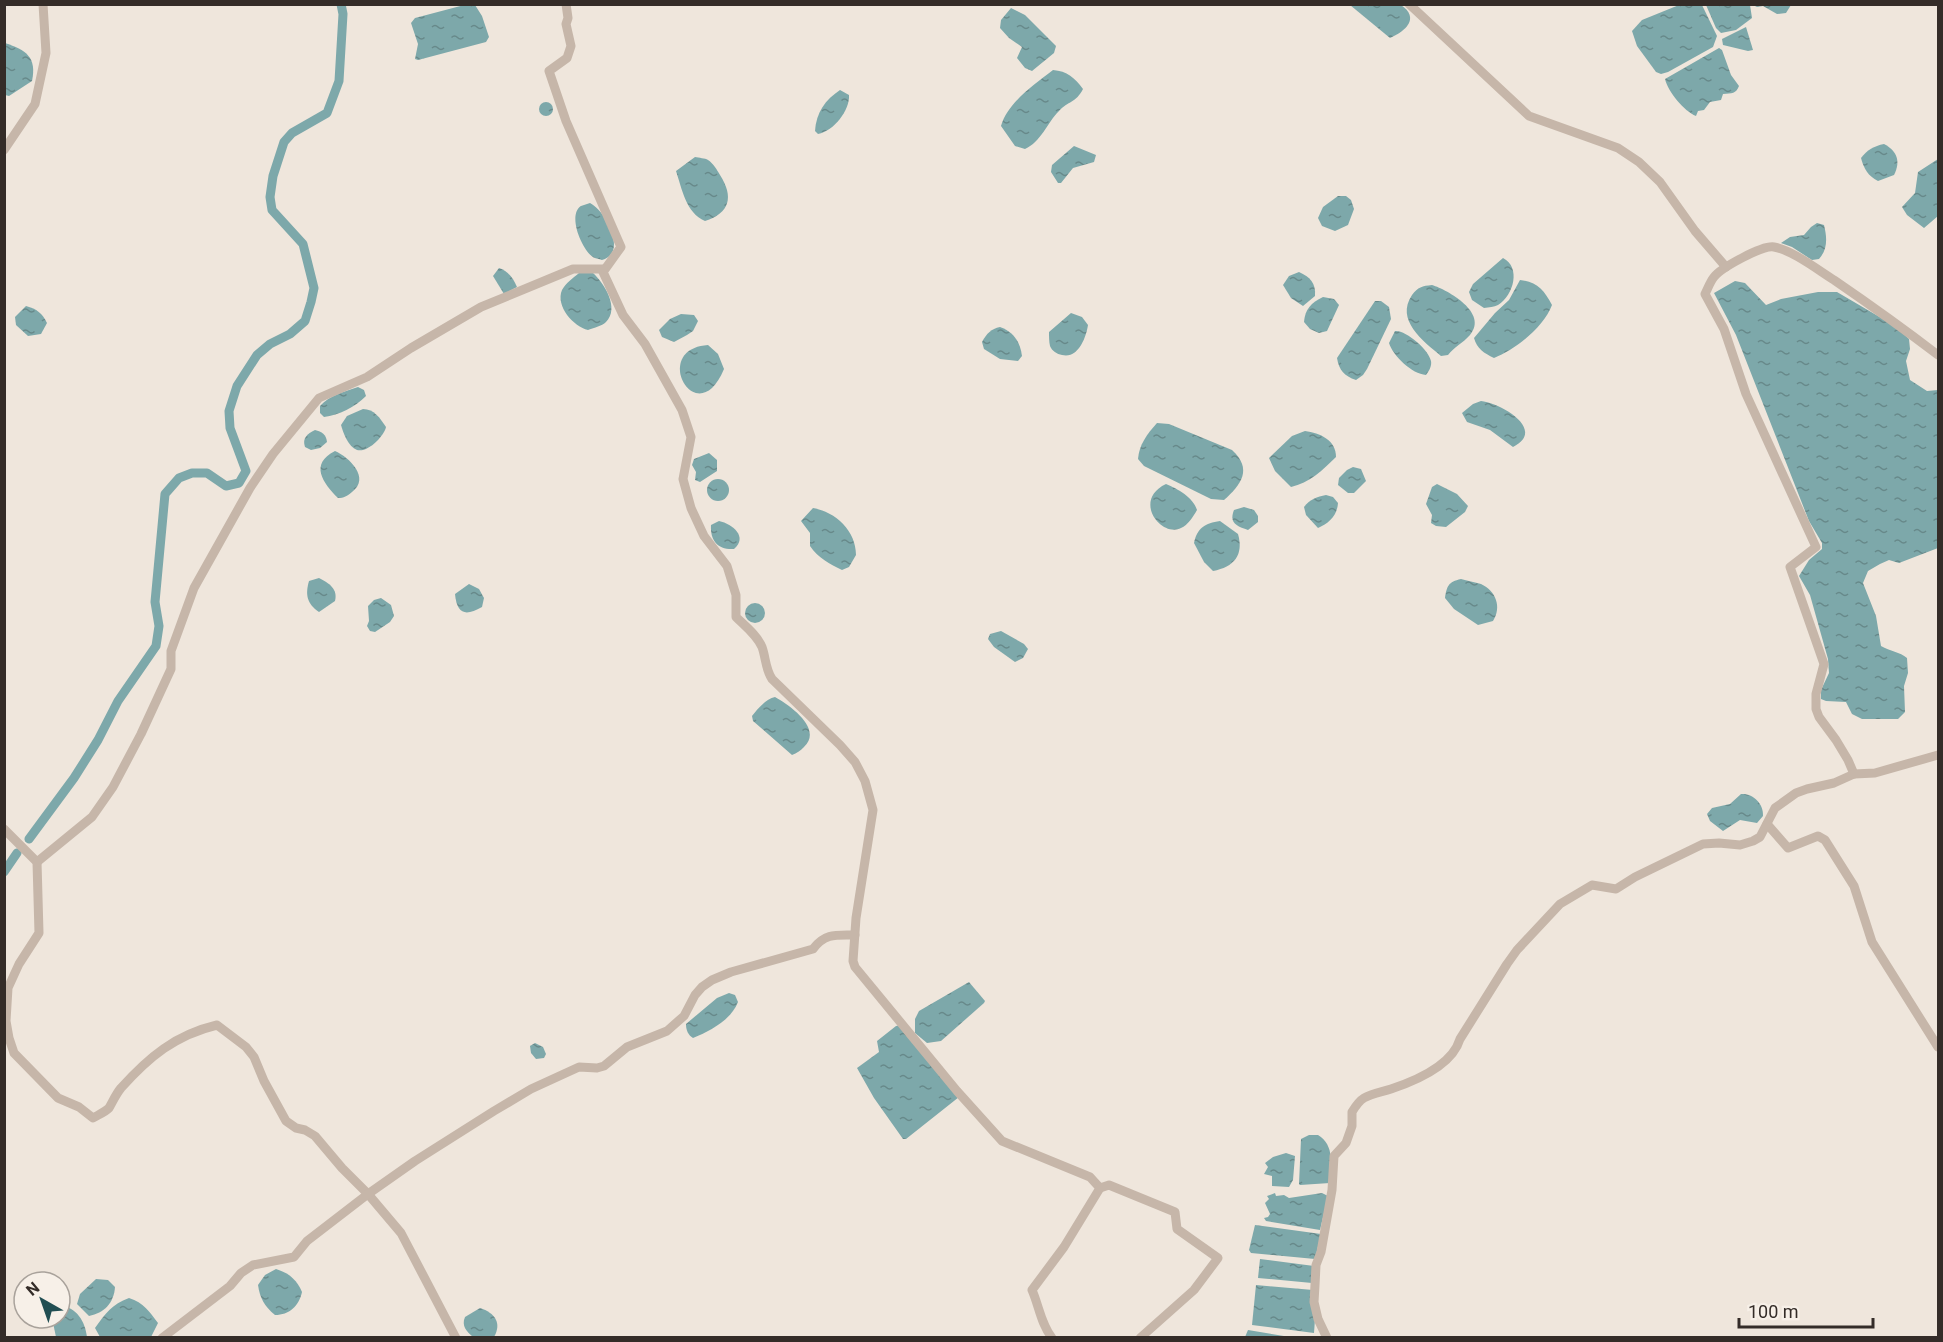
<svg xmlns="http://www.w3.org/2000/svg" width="1943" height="1342" viewBox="0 0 1943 1342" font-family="Roboto,sans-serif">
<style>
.water{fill:url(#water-ripples)}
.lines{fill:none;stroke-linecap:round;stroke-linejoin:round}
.canal{stroke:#7da8aa;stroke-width:9}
.minor{stroke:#c6b6a9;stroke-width:9}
</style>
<defs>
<pattern id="water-ripples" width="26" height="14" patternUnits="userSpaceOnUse" patternTransform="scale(1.5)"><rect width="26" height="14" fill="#7da8aa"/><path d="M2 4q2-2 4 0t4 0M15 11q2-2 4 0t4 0" fill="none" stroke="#67898a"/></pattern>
</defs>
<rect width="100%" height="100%" fill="#efe6dc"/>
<!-- water -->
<g class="water">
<polygon points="468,4 475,5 482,16 489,37 486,42 418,60 415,59 418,44 411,23 415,18"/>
<path d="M1350 5H1401C1420 18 1406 31 1390 38Z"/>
<polygon points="1679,5 1702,5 1717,36 1713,47 1668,72 1661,74 1656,72 1637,46 1632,31 1642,20"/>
<polygon points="1706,5 1750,5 1752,18 1736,30 1721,33 1716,28"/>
<polygon points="1791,5 1786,13 1777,14 1763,6 1757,7 1753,5"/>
<polygon points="1011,8 1025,15 1056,46 1054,53 1032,71 1025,68 1017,58 1022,47 1009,38 1000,28 1001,20"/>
<polygon points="1746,27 1753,50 1748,51 1723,45 1722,39"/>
<path d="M5 43C26 50 37 57 32 81L9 96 5 95Z"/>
<path d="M1719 48 1722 50 1731 75 1739 86C1736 94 1732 93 1723 94L1721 100 1710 102 1704 110 1698 111 1696 116C1684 111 1668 92 1665 79Z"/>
<path d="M1053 70C1067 71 1075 78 1083 89 1076 103 1068 101 1059 111 1047 123 1041 142 1025 149L1015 146 1001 126C1008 102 1034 85 1053 70Z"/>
<path d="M840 90 849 95C850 110 834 131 818 134L815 131C816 113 825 100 840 90Z"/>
<circle cx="546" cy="109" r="7"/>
<path d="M1884 144C1897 151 1901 161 1894 175L1878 181C1868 176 1864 169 1861 158 1867 150 1874 146 1884 144Z"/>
<polygon points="1074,146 1096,155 1094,162 1073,168 1061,183 1058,183 1051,172 1052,165"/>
<path d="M695 157C699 158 705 158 708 160 713 163 717 170 720 175 734 197 730 213 705 221 686 213 682 189 676 171Z"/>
<polygon points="1938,159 1938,216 1924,228 1907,215 1902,207 1915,193 1918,172"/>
<polygon points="1338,196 1346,196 1351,200 1354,209 1348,225 1335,231 1322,226 1318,218 1323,207"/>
<path d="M590 203C606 211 628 253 602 260 600 259 594 258 593 257 582 250 567 215 581 206 584 205 587 204 590 203Z"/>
<path d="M1817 223 1824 225C1827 237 1828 249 1819 259L1812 260 1792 247 1781 243 1790 237 1804 235 1811 227Z"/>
<path d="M1503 258C1521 267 1514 295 1498 305 1494 307 1489 307 1484 308L1472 300 1469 292 1473 284Z"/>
<path d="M499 268C508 271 513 278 517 287L504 294 493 276Z"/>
<path d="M1299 272C1310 277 1316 283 1315 296L1303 306 1291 298 1283 285 1289 276Z"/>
<path d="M579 273H593C604 283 620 308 606 322 602 326 593 328 588 330 574 327 555 306 562 290 566 283 573 278 579 273Z"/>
<path d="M1520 280C1537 282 1544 290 1552 305 1544 327 1515 350 1494 358 1484 353 1477 349 1474 338L1495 313 1509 300Z"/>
<path d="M1735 281 1745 283 1766 305 1781 299 1818 292H1837L1895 326 1909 339 1910 349 1906 361 1910 380 1927 391 1938 390V548L1899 563 1889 560 1880 564 1868 571 1863 583 1876 616 1881 646C1890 651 1900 652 1907 658L1908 673 1904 686 1905 712 1898 719H1862L1852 714 1846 702 1826 701 1821 699V690L1829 673 1828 659 1810 595 1799 576 1809 560 1822 549V543L1809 521 1736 335 1714 293Z"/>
<path d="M1432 285C1448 290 1489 313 1470 335 1463 343 1454 347 1448 355L1441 356C1423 341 1395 320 1412 295 1418 287 1422 286 1432 285Z"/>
<path d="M1323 297 1334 299 1339 305 1327 331 1319 333 1310 329 1304 322C1305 309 1311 303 1323 297Z"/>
<path d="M1375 301H1381L1389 307 1391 319 1367 369 1363 375 1356 380C1344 376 1339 370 1337 358Z"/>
<path d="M26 306C37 309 42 313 47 323L41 334 28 336 16 325 15 317Z"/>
<path d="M1071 313 1082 317 1088 325C1086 338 1078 359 1062 355 1057 354 1052 351 1050 346 1049 342 1049 336 1049 332Z"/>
<polygon points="681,314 694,315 698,321 693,331 687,335 674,342 662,337 659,330 670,319"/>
<path d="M1000 327C1014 332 1020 342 1022 356L1018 361 1000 359 984 349 982 342C987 333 991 329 1000 327Z"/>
<path d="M1395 331C1406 330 1429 350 1431 361 1432 366 1429 371 1426 375 1412 374 1393 356 1389 343Z"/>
<path d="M708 345 718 354 724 369C697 434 649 349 708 345Z"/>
<path d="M358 387 364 390 366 396C355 407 339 415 324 417L320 413V406C330 395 344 392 358 387Z"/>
<path d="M1481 401C1501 403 1547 430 1513 447L1490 430 1467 422 1462 413 1473 404Z"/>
<path d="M363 409C374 409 380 418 386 427 384 436 368 453 357 450 348 447 343 432 341 425L347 416Z"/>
<path d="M1157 423 1169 424 1232 450C1253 469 1241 485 1224 500L1211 499 1144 466 1138 459C1139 445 1147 434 1157 423Z"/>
<path d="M315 430C322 432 326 434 327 442L320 448 311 450 305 447C302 438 307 434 315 430Z"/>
<path d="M1305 431C1320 433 1336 440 1336 457 1323 470 1309 483 1291 487L1275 471 1269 458 1292 436Z"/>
<path d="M335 451C349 457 371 478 352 492 347 496 344 498 338 498 323 483 309 464 335 451Z"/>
<polygon points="709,453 717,460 717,471 700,482 695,480 696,472 692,465 694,459"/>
<polygon points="1353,467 1361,469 1366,481 1354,493 1348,493 1338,485 1339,478 1347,470"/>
<circle cx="718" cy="490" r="11"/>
<path d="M1166 484C1178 489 1193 497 1197 510 1193 517 1188 525 1181 528 1161 538 1132 500 1166 484Z"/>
<polygon points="1437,484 1457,494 1468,506 1465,512 1446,527 1436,526 1431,523 1432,515 1426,504 1432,487"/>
<path d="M1326 495 1333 497 1338 503C1337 516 1329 523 1318 528L1306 515 1304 507C1310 499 1317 497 1326 495Z"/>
<path d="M1244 507 1254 510 1258 516V522L1248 530C1236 526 1229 523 1234 510Z"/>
<path d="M813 508C836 512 856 531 856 555L849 567 842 570C830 564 818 558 810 546V533L801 521Z"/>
<path d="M719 521C733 524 748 537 734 549 718 550 710 541 711 525Z"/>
<path d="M1220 521 1238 534C1244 555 1234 567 1213 571L1204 562 1194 543C1197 528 1205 523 1220 521Z"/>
<path d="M319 578C329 583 338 589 335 601L319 612C307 604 305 595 309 581Z"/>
<path d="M1461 579C1467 581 1475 582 1481 584 1496 591 1502 607 1493 621L1478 625 1454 609 1445 598C1447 586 1448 582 1461 579Z"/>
<path d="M469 584 479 589 484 598 482 607C466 616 457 615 455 594Z"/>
<polygon points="381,598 391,605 394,616 390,622 375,632 370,631 367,626 369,621 368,606 374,600"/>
<circle cx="755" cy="613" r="10"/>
<polygon points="1001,631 1024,644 1028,649 1023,658 1015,662 994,647 988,639 990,634"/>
<path d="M775 697C791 706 823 729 804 747 800 751 797 753 792 755L753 721 752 716C757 709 766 699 775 697Z"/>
<path d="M1741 794C1753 793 1764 804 1763 816L1757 823 1740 820 1723 831 1710 821 1707 814 1712 808 1730 804Z"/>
<polygon points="969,982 985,1001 984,1003 941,1041 927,1043 915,1033 915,1019 919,1011"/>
<path d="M729 993 735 995 738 1002C731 1020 710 1031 693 1038 688 1035 686 1030 686 1024L717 998Z"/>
<polygon points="901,1025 959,1097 906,1139 903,1139 874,1098 857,1068 879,1052 877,1041 896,1026"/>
<polygon points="535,1043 543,1047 546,1054 544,1058 536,1059 531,1053 530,1046"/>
<path d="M1309 1135H1318C1335 1145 1331 1166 1330 1183L1300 1185 1299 1184 1301 1139Z"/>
<polygon points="1286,1153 1295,1156 1293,1180 1289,1187 1272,1186 1272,1176 1264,1174 1268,1167 1265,1163 1273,1157"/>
<polygon points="1275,1193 1276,1196 1284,1195 1289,1198 1322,1193 1328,1196 1320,1230 1266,1221 1264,1218 1268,1217 1270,1214 1265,1203 1269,1199 1267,1196"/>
<polygon points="1255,1225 1321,1234 1315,1259 1251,1253 1249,1250"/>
<polygon points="1260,1259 1314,1266 1312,1283 1258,1278"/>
<path d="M276 1269C289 1273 297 1280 302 1292 299 1306 289 1315 275 1315 264 1306 260 1298 258 1285L265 1275Z"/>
<path d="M96 1279 108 1280 115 1287C114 1303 104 1313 89 1316L77 1304 80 1294Z"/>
<polygon points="1256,1285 1313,1290 1315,1319 1314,1333 1252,1325"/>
<path d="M129 1298C144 1303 149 1311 158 1323L151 1337H100L95 1328C105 1314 112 1304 129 1298Z"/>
<path d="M60 1305C77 1308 85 1321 87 1337H56L52 1318H60Z"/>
<path d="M480 1308C495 1313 502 1323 494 1337H473C467 1332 461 1326 465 1317Z"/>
<polygon points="1248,1330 1290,1337 1245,1337"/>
</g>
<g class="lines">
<!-- canal -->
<g class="canal">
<polyline points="29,839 74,778 98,740 118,701 156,646 159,626 155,602 165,494 179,478 192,473 207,473 226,486 239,483 246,471 230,428 229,411 237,386 257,355 270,344 290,334 305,321 311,302 314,288 303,244 272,210 270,197 273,176 284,142 292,133 327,113 339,81 343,14 341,4"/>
<polyline points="4,872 17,853"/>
</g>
<!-- minor -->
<g class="minor">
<path d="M566 4 568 18 566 24 571 46 567 58 549 71 566 121 621 247 603 272 623 315 645 344 682 410 691 437 683 479 691 508 704 536 727 566 736 595V617C745 626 757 635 762 647 766 658 765 668 772 679L840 745 855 762 865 781 873 810 856 918 853 961 855 967 957 1091 1002 1141 1090 1177 1100 1188 1064 1247 1032 1290C1039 1306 1041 1324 1052 1338"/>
<polyline points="1409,4 1529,116 1618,148 1639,162 1660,182 1695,231 1726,267"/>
<polyline points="4,150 35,104 46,53 43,4"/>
<path d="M1854 774 1848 760 1836 740 1819 717 1816 709V694L1824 664 1790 567 1816 547 1746 394 1724 329 1705 294C1708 288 1710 282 1714 277 1721 268 1762 245 1774 247 1792 250 1818 270 1834 280 1869 304 1904 329 1938 355"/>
<polyline points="1767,824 1788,848 1818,836 1825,840 1854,886 1872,942 1938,1047"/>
<path d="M4 829 37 862 39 933 19 964 8 988 6 1021 9 1038 14 1053 58 1098 79 1107 93 1118C98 1115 105 1112 109 1108 113 1101 116 1094 121 1088 149 1057 175 1035 217 1025L246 1047 254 1057 264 1081 286 1121 296 1128 305 1130 315 1136 342 1168 368 1194 401 1233 456 1338"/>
<polyline points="37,862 92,817 113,787 141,734 171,669 171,651 194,588 250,488 273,454 319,398 367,377 411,348 481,307 573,269 603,269"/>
<polyline points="1100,1188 1109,1185 1175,1212 1177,1229 1218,1258 1194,1290 1140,1338"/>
<path d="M162 1338 230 1286 241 1273 253 1265 294 1257 307 1241 368 1194 415 1161 494 1111 531 1089 579 1067 597 1068 604 1066 627 1047 667 1031 684 1016 695 995 702 987 712 980 731 972 813 949C825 933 836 935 855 935"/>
<path d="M1327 1338 1318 1319 1314 1302 1315 1285 1316 1265 1321 1252 1332 1190 1334 1156 1346 1143 1352 1126V1112C1355 1107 1359 1101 1364 1098 1372 1093 1382 1092 1391 1089 1415 1081 1452 1066 1460 1039L1507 964 1517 950 1560 904 1592 885 1616 889 1635 877 1703 844 1719 843 1740 845 1753 841 1760 837 1775 808 1796 793 1807 789 1834 783 1854 774 1875 773 1938 755"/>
</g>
</g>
<!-- border -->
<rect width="1943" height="1342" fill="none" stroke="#342c28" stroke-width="12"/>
<!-- north arrow -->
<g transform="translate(42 1300) rotate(320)"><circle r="28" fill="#f7f0e8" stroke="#a9a29b" stroke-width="1.5"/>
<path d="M0-4.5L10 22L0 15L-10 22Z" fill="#214e52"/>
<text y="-9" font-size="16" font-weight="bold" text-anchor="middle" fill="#342c28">N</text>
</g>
<!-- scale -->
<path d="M1739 1318v9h134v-9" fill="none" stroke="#342c28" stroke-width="3"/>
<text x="1748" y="1318" font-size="18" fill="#342c28" stroke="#f7f0e8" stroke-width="4.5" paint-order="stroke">100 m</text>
</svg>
